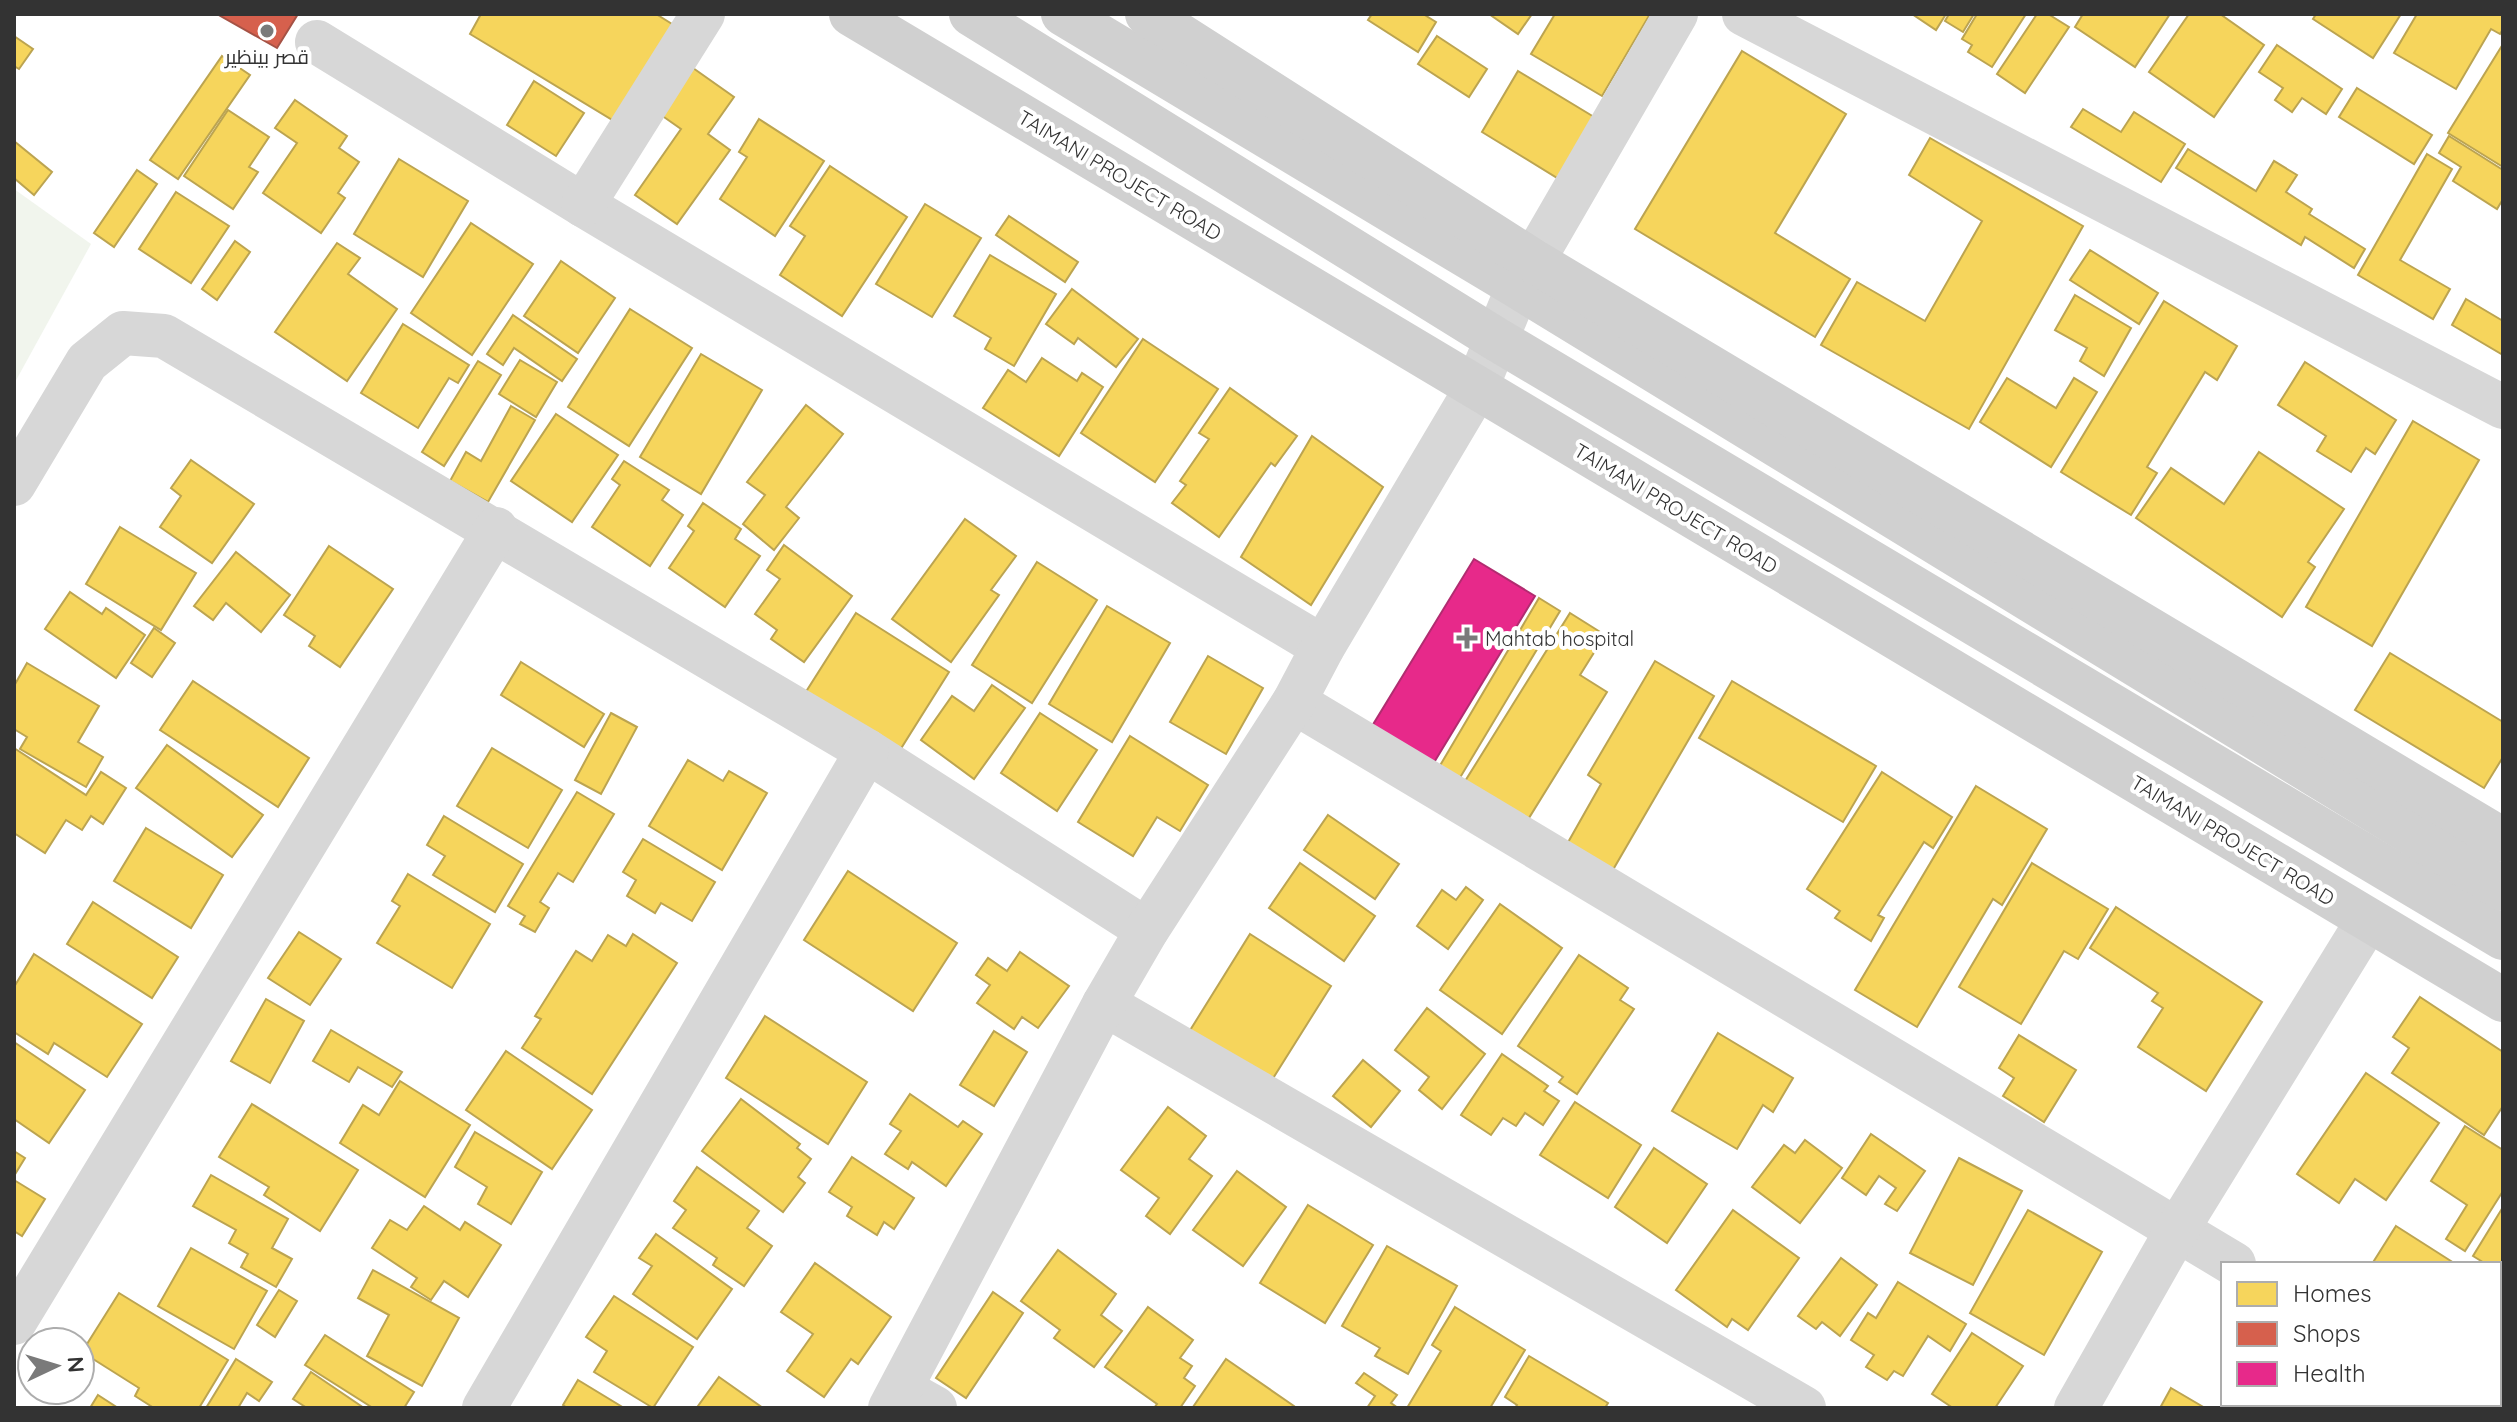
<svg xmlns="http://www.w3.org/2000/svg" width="2517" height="1422" viewBox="0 0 2517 1422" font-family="Quicksand,Cairo,sans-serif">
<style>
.green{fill:#f1f5ed}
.homes{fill:#f6d55c;stroke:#bca450;stroke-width:2}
.shops{fill:#d6604d;stroke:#a55245;stroke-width:2}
.health{fill:#e7298a;stroke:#b12c70;stroke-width:2}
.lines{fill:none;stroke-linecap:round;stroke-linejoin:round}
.street{stroke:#d7d7d7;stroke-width:44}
.secondary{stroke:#d0d0d0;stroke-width:44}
.poi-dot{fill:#7a7a7a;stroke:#fff;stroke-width:3}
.labels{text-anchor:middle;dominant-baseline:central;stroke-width:8;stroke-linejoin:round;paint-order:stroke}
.poi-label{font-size:20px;fill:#333;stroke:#fff}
.street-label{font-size:20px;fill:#333;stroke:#fff}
</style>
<rect width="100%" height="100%" fill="#fff"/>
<!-- green -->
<polygon class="green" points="14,189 91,244 14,384"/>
<!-- homes -->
<g class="homes">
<polygon points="481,14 656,14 680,29 624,127 470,34"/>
<polygon points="1372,14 1423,14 1436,22 1418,52 1368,20"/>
<polygon points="1489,14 1532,14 1518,34"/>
<polygon points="1555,14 1650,14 1602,96 1531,54"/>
<polygon points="1912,14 1946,14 1936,30"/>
<polygon points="1949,14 1974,14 1963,32 1945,21"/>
<polygon points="1977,14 2026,14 1992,67 1968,52 1972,45 1962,39"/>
<polygon points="2037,14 2048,14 2069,27 2025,93 1997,74"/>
<polygon points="2083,14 2170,14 2135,67 2075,27"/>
<polygon points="2189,14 2220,14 2264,45 2214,117 2149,72"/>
<polygon points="2316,14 2401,14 2373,58 2313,19"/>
<polygon points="2417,14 2503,14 2503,29 2500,34 2491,29 2456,89 2394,53"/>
<polygon points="14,36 33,49 19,69 14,66"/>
<polygon points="1437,36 1487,69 1469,97 1418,64"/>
<polygon points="2503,44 2503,167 2448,133"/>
<polygon points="2277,45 2342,89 2326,114 2302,98 2292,112 2275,100 2283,88 2259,72"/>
<polygon points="1742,51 1846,114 1775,233 1850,279 1815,337 1635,229"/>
<polygon points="222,56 250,75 178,179 150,160"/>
<polygon points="693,68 734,97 708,134 730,150 677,224 635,195 681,129 651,108"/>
<polygon points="1518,71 1604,123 1567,184 1482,132"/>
<polygon points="534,81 584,113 556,156 507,125"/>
<polygon points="2357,88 2432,135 2414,164 2339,117"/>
<polygon points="295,100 347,136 339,148 359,162 338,193 345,198 321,233 263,193 297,143 275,128"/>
<polygon points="2083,109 2121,132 2134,112 2185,144 2161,182 2071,127"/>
<polygon points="228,110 269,137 249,167 258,172 233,209 184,176"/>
<polygon points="759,119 824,161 775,236 720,199 747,157 739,152"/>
<polygon points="2449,136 2503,170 2503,199 2497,209 2453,181 2461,167 2439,153"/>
<polygon points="1930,138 2083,226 1969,429 1821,345 1857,282 1925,321 1982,221 1909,175"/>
<polygon points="14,141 52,172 34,195 14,178"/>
<polygon points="2188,149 2256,191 2274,161 2297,175 2286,192 2312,209 2309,214 2365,249 2354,268 2305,237 2301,245 2176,168"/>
<polygon points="2427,154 2452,169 2400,260 2450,289 2433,319 2358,275"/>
<polygon points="399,159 468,201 423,277 354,234"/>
<polygon points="830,166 907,217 842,316 780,275 805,236 790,226"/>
<polygon points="137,170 157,184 114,247 94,233"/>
<polygon points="176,192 229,226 191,283 139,249"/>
<polygon points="925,204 981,238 932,317 876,284"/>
<polygon points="1009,216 1078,262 1065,282 996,235"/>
<polygon points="471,223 533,264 472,355 411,313"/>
<polygon points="235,241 250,252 217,300 202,289"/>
<polygon points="337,243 360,258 348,274 397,309 347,381 275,332"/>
<polygon points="2090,250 2158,293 2139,324 2070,280"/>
<polygon points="990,255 1056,294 1014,366 985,349 991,338 954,316"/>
<polygon points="561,261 615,298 578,353 524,316"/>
<polygon points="1072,289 1138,339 1116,367 1078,338 1074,344 1046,324"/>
<polygon points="2075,295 2131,328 2104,376 2080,361 2087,348 2055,330"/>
<polygon points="2466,299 2503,321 2503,355 2452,325"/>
<polygon points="2164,301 2237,346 2217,380 2205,372 2147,467 2157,473 2131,515 2061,472"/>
<polygon points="630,309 692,348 629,446 568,407"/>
<polygon points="513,315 577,359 562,381 514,348 503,365 487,354"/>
<polygon points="403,324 469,365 458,383 449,378 418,428 361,393"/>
<polygon points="1143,339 1218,389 1155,482 1081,433"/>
<polygon points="701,354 762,390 701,494 640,457"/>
<polygon points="1042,358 1077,381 1082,373 1103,387 1059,456 983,408 1008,370 1026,382"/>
<polygon points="520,360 557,382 536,417 499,394"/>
<polygon points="478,361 501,375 444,466 422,452"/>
<polygon points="2305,362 2396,420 2375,454 2366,448 2351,472 2317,451 2326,436 2278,405"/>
<polygon points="2007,378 2056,408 2074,378 2097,392 2051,467 1980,422"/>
<polygon points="1230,388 1297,436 1275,466 1271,463 1219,537 1172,503 1186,485 1180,481 1209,439 1199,433"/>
<polygon points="806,405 843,434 786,507 799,518 774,550 743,524 765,495 747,482"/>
<polygon points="511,406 535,420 488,502 450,481 466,452 481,461"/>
<polygon points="556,414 618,455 572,522 511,481"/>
<polygon points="2413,421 2479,460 2372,646 2306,607"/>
<polygon points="1312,436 1383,487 1311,605 1241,557"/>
<polygon points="2259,452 2344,509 2308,562 2315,567 2282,617 2136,518 2171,468 2224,504"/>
<polygon points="191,460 254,504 212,563 160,527 181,496 171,488"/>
<polygon points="624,461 669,490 662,500 683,515 650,566 592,527 620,485 612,479"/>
<polygon points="703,503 741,529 735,539 760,556 725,607 669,568 694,531 688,526"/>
<polygon points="965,519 1016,556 991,590 999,595 951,662 892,619"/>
<polygon points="120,527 196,573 161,630 86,584"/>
<polygon points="784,545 852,596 804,662 771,639 777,630 755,614 780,579 767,570"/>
<polygon points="329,546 393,589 340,667 309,646 315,636 284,615"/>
<polygon points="236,552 290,595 261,632 226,603 213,620 194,606"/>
<polygon points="1037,562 1097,600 1032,703 972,665"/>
<polygon points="70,592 102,614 106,608 145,635 116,678 45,629"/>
<polygon points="1539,598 1560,611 1455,786 1435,774"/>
<polygon points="1107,606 1170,643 1112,742 1049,704"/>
<polygon points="856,613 949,672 895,758 802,698"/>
<polygon points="1570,613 1605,635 1580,675 1607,692 1524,826 1462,786"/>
<polygon points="154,628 175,643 152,677 131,663"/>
<polygon points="2390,653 2503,722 2503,757 2484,788 2355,710"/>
<polygon points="1208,656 1263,688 1226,754 1170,722"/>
<polygon points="1655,661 1714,696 1607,880 1562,853 1601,784 1588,775"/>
<polygon points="521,662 604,714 584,747 501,695"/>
<polygon points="27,663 99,706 78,742 103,757 86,787 20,749 27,737 14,729 14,686"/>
<polygon points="193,681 309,758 278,807 160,730"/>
<polygon points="1732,681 1876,766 1843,822 1699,738"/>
<polygon points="992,685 1025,708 974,779 921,740 952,696 974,711"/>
<polygon points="611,713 637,727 601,794 575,780"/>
<polygon points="1040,713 1097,750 1057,811 1001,773"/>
<polygon points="1130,736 1208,785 1180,831 1157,817 1133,856 1078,822"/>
<polygon points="167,745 263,815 232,857 136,788"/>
<polygon points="14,748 86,795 101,772 126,788 103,824 91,816 82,830 66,820 45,853 14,833"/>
<polygon points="492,748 562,790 528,848 457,806"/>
<polygon points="688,760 723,781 729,771 767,793 722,870 649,826"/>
<polygon points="1882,772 1952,817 1933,848 1924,842 1878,915 1884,918 1871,941 1835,918 1840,911 1807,889"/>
<polygon points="1976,786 2047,829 2002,905 1993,899 1917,1027 1855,990"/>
<polygon points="577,792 614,814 573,882 558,873 540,902 549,908 535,932 520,924 525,916 508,906"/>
<polygon points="1328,815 1399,864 1375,899 1304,850"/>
<polygon points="444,816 523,864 495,912 433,875 445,856 427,845"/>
<polygon points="146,828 223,875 191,928 114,881"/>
<polygon points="643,839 715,882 692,921 661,903 655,913 627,896 636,880 623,872"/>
<polygon points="1300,863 1375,916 1344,961 1269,908"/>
<polygon points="2032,863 2108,909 2078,959 2064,951 2021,1024 1959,987"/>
<polygon points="848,871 957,943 913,1011 804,940"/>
<polygon points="408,874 490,924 452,988 377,943 400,906 392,901"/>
<polygon points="1466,887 1483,900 1448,949 1417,926 1442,890 1456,900"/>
<polygon points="93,902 178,957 152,998 67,944"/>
<polygon points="1500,904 1562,948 1502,1034 1440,990"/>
<polygon points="2116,907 2262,1002 2206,1091 2138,1047 2163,1008 2152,1001 2158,993 2090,948"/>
<polygon points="299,932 341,959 310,1005 268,978"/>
<polygon points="633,934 677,963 592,1094 522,1048 541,1019 535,1016 576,951 592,961 608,935 626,946"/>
<polygon points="1250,934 1331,986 1265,1091 1184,1040"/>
<polygon points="1020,952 1069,986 1038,1028 1022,1017 1014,1029 977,1003 990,985 976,975 988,958 1007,971"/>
<polygon points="34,954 142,1024 107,1077 54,1043 48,1054 14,1032 14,987"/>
<polygon points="1579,955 1628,988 1620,1000 1634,1009 1577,1094 1559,1082 1563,1077 1518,1046"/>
<polygon points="2420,997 2503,1052 2503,1106 2484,1135 2392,1073 2409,1048 2393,1037"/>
<polygon points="266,999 304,1021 270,1083 231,1061"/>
<polygon points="1427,1008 1485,1054 1442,1109 1419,1090 1429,1077 1395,1050"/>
<polygon points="765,1016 867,1082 828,1144 726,1078"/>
<polygon points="331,1030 402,1072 392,1087 358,1067 349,1082 313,1061"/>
<polygon points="994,1031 1027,1052 994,1106 960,1085"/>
<polygon points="1718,1033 1793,1078 1773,1112 1763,1105 1737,1149 1672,1111"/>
<polygon points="2019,1035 2076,1070 2044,1122 2003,1096 2014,1078 1999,1068"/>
<polygon points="14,1042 85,1090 49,1143 14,1119"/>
<polygon points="506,1051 592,1110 552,1169 466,1110"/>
<polygon points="1502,1054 1548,1086 1544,1091 1559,1101 1543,1125 1525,1113 1516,1126 1503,1118 1491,1135 1461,1115"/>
<polygon points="1363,1060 1400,1091 1371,1127 1333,1096"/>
<polygon points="2366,1073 2439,1123 2386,1200 2355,1179 2339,1203 2297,1174"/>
<polygon points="400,1081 470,1125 425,1197 340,1143 363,1105 379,1115"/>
<polygon points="910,1094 958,1127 963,1121 982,1134 946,1186 912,1162 908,1169 885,1154 901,1131 890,1124"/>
<polygon points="741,1099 800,1144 797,1148 811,1159 798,1177 805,1183 783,1212 702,1151"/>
<polygon points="1575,1102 1641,1145 1608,1198 1540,1155"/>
<polygon points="252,1104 358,1170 320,1231 264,1195 269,1187 219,1157"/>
<polygon points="1168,1107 1206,1136 1189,1159 1212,1176 1170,1234 1146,1216 1159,1198 1121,1170"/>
<polygon points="2465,1126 2503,1150 2503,1191 2465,1251 2446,1239 2467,1205 2431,1181"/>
<polygon points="475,1132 542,1172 511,1224 478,1204 487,1187 455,1167"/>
<polygon points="1871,1134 1925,1171 1897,1211 1885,1204 1896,1188 1879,1176 1866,1195 1842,1178"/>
<polygon points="1805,1140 1842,1168 1800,1223 1752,1187 1784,1145 1795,1153"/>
<polygon points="1654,1148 1707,1184 1667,1243 1615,1207"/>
<polygon points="14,1151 25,1158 14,1176"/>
<polygon points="852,1157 914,1198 894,1229 884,1222 877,1235 847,1216 852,1207 829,1192"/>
<polygon points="1959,1158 2022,1191 1973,1285 1910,1253"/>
<polygon points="697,1167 759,1211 747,1228 772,1246 744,1286 713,1265 717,1258 673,1228 686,1210 674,1201"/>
<polygon points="1237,1171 1286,1207 1243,1266 1193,1230"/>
<polygon points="211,1175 288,1219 272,1248 292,1259 276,1287 241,1267 248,1254 229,1243 236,1230 193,1206"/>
<polygon points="14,1180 45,1199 22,1236 14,1231"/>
<polygon points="1308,1205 1373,1245 1325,1323 1260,1283"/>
<polygon points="424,1206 460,1230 465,1222 501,1245 468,1297 444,1281 431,1300 411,1287 417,1278 372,1248 390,1220 407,1230"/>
<polygon points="2503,1207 2503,1275 2499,1272 2499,1264 2486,1264 2473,1256"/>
<polygon points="1733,1210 1799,1258 1748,1330 1732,1319 1727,1327 1676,1290"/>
<polygon points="2028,1210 2102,1252 2044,1355 1970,1313"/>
<polygon points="2396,1226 2454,1263 2454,1264 2372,1264"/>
<polygon points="656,1234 732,1289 697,1339 633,1294 652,1266 639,1258"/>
<polygon points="1387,1246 1457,1286 1408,1374 1375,1356 1380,1348 1342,1326"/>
<polygon points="191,1248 267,1291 234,1349 158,1306"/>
<polygon points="1058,1250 1116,1294 1101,1315 1122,1331 1094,1367 1054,1338 1060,1330 1021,1301"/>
<polygon points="1841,1258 1877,1285 1840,1336 1822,1322 1816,1329 1798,1316"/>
<polygon points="815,1263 891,1317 858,1364 851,1359 824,1397 787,1371 813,1334 781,1312"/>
<polygon points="373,1270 459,1318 422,1386 367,1356 389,1315 358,1298"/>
<polygon points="1898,1282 1966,1324 1950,1351 1928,1336 1903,1376 1894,1371 1887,1380 1866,1367 1874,1355 1851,1340 1868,1313 1876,1318"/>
<polygon points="279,1290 297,1301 275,1337 257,1325"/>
<polygon points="993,1292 1023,1313 966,1398 936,1378"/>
<polygon points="119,1293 228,1360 199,1408 154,1408 135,1396 139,1388 82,1352"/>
<polygon points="614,1296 693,1347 653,1408 594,1372 607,1351 586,1337"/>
<polygon points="1148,1307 1193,1340 1180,1358 1192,1366 1184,1378 1195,1386 1180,1408 1154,1408 1157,1404 1105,1367"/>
<polygon points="1455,1307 1525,1350 1490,1408 1407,1408 1441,1351 1432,1345"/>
<polygon points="1972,1333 2023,1366 1995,1408 1953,1408 1932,1394"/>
<polygon points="325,1335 414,1392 404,1408 373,1408 305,1365"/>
<polygon points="1529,1356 1608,1403 1605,1408 1515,1408 1517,1405 1505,1397"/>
<polygon points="236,1359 272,1382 259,1401 247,1393 238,1408 206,1408"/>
<polygon points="1226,1359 1294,1406 1293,1408 1193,1407"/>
<polygon points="311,1372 364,1408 307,1408 293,1399"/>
<polygon points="1364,1373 1397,1395 1391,1403 1398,1408 1367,1408 1375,1396 1356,1383"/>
<polygon points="719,1377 763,1408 701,1408 698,1406"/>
<polygon points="578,1380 624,1408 567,1408 563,1405"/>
<polygon points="2171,1388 2205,1408 2160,1408"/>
<polygon points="98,1395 118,1408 90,1408"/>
<polygon points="2280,1404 2331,1404 2337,1408 2277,1408"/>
</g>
<!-- shops -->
<polygon class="shops" points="217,14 298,14 277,48"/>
<!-- health -->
<polygon class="health" points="1474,559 1535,596 1427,774 1366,736"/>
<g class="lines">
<!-- street -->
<g class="street">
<polyline points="1744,14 2503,407"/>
<polyline points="317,42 583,205 1323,647"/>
<polyline points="583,205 703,14"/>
<polyline points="14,484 87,362 123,333 164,336 867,751 1147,930"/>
<polyline points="1294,702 2234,1264"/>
<polyline points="1104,1004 1804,1408"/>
<polyline points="14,1323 496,529"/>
<polyline points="901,1389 935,1408"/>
<polyline points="2468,1404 2475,1408"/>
<polyline points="484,1408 867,751"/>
<polyline points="890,1408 1104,1004 1147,930 1294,702 1323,647 1476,389 1518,287 1676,14"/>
<polyline points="2076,1408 2177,1230 2368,920"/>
</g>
<!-- secondary -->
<g class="secondary">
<polyline points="851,14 2503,1000"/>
<polyline points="971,14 1496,339 2503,938"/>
<polyline points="1063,14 1518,287 2503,889"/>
<polyline points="1147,14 1535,262 2503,840"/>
</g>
</g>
<!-- markers -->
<g class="poi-dot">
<circle cx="267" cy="31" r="8"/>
<path d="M1463 626h8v8h8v8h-8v8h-8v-8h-8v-8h8z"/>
</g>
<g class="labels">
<!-- poi labels -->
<g class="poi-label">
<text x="267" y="56">قصر بینظیر</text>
<text x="1485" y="638" text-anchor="start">Mahtab hospital</text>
</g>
<!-- street labels -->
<g class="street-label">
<text transform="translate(1120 175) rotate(31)">TAIMANI PROJECT ROAD</text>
<text transform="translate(1676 508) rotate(31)">TAIMANI PROJECT ROAD</text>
<text transform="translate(2233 840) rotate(31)">TAIMANI PROJECT ROAD</text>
</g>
</g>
<!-- border -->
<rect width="2517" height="1422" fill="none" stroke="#333333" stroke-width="32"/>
<!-- legend -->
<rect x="2221" y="1262" width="280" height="144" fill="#ffffff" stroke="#adadad" stroke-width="2"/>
<rect x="2237" y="1282" width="40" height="24" fill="#f6d55c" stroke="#adadad" stroke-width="2"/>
<text x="2293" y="1302" font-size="24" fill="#333333">Homes</text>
<rect x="2237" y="1322" width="40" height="24" fill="#d6604d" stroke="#adadad" stroke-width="2"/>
<text x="2293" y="1342" font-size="24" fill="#333333">Shops</text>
<rect x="2237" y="1362" width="40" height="24" fill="#e7298a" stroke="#adadad" stroke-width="2"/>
<text x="2293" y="1382" font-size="24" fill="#333333">Health</text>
<!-- north arrow -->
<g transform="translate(56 1366) rotate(86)"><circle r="38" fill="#ffffff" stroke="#adadad" stroke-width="2"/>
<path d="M0-6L14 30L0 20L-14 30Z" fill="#7a7a7a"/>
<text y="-12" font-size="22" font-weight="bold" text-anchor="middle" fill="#333333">N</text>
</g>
</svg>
